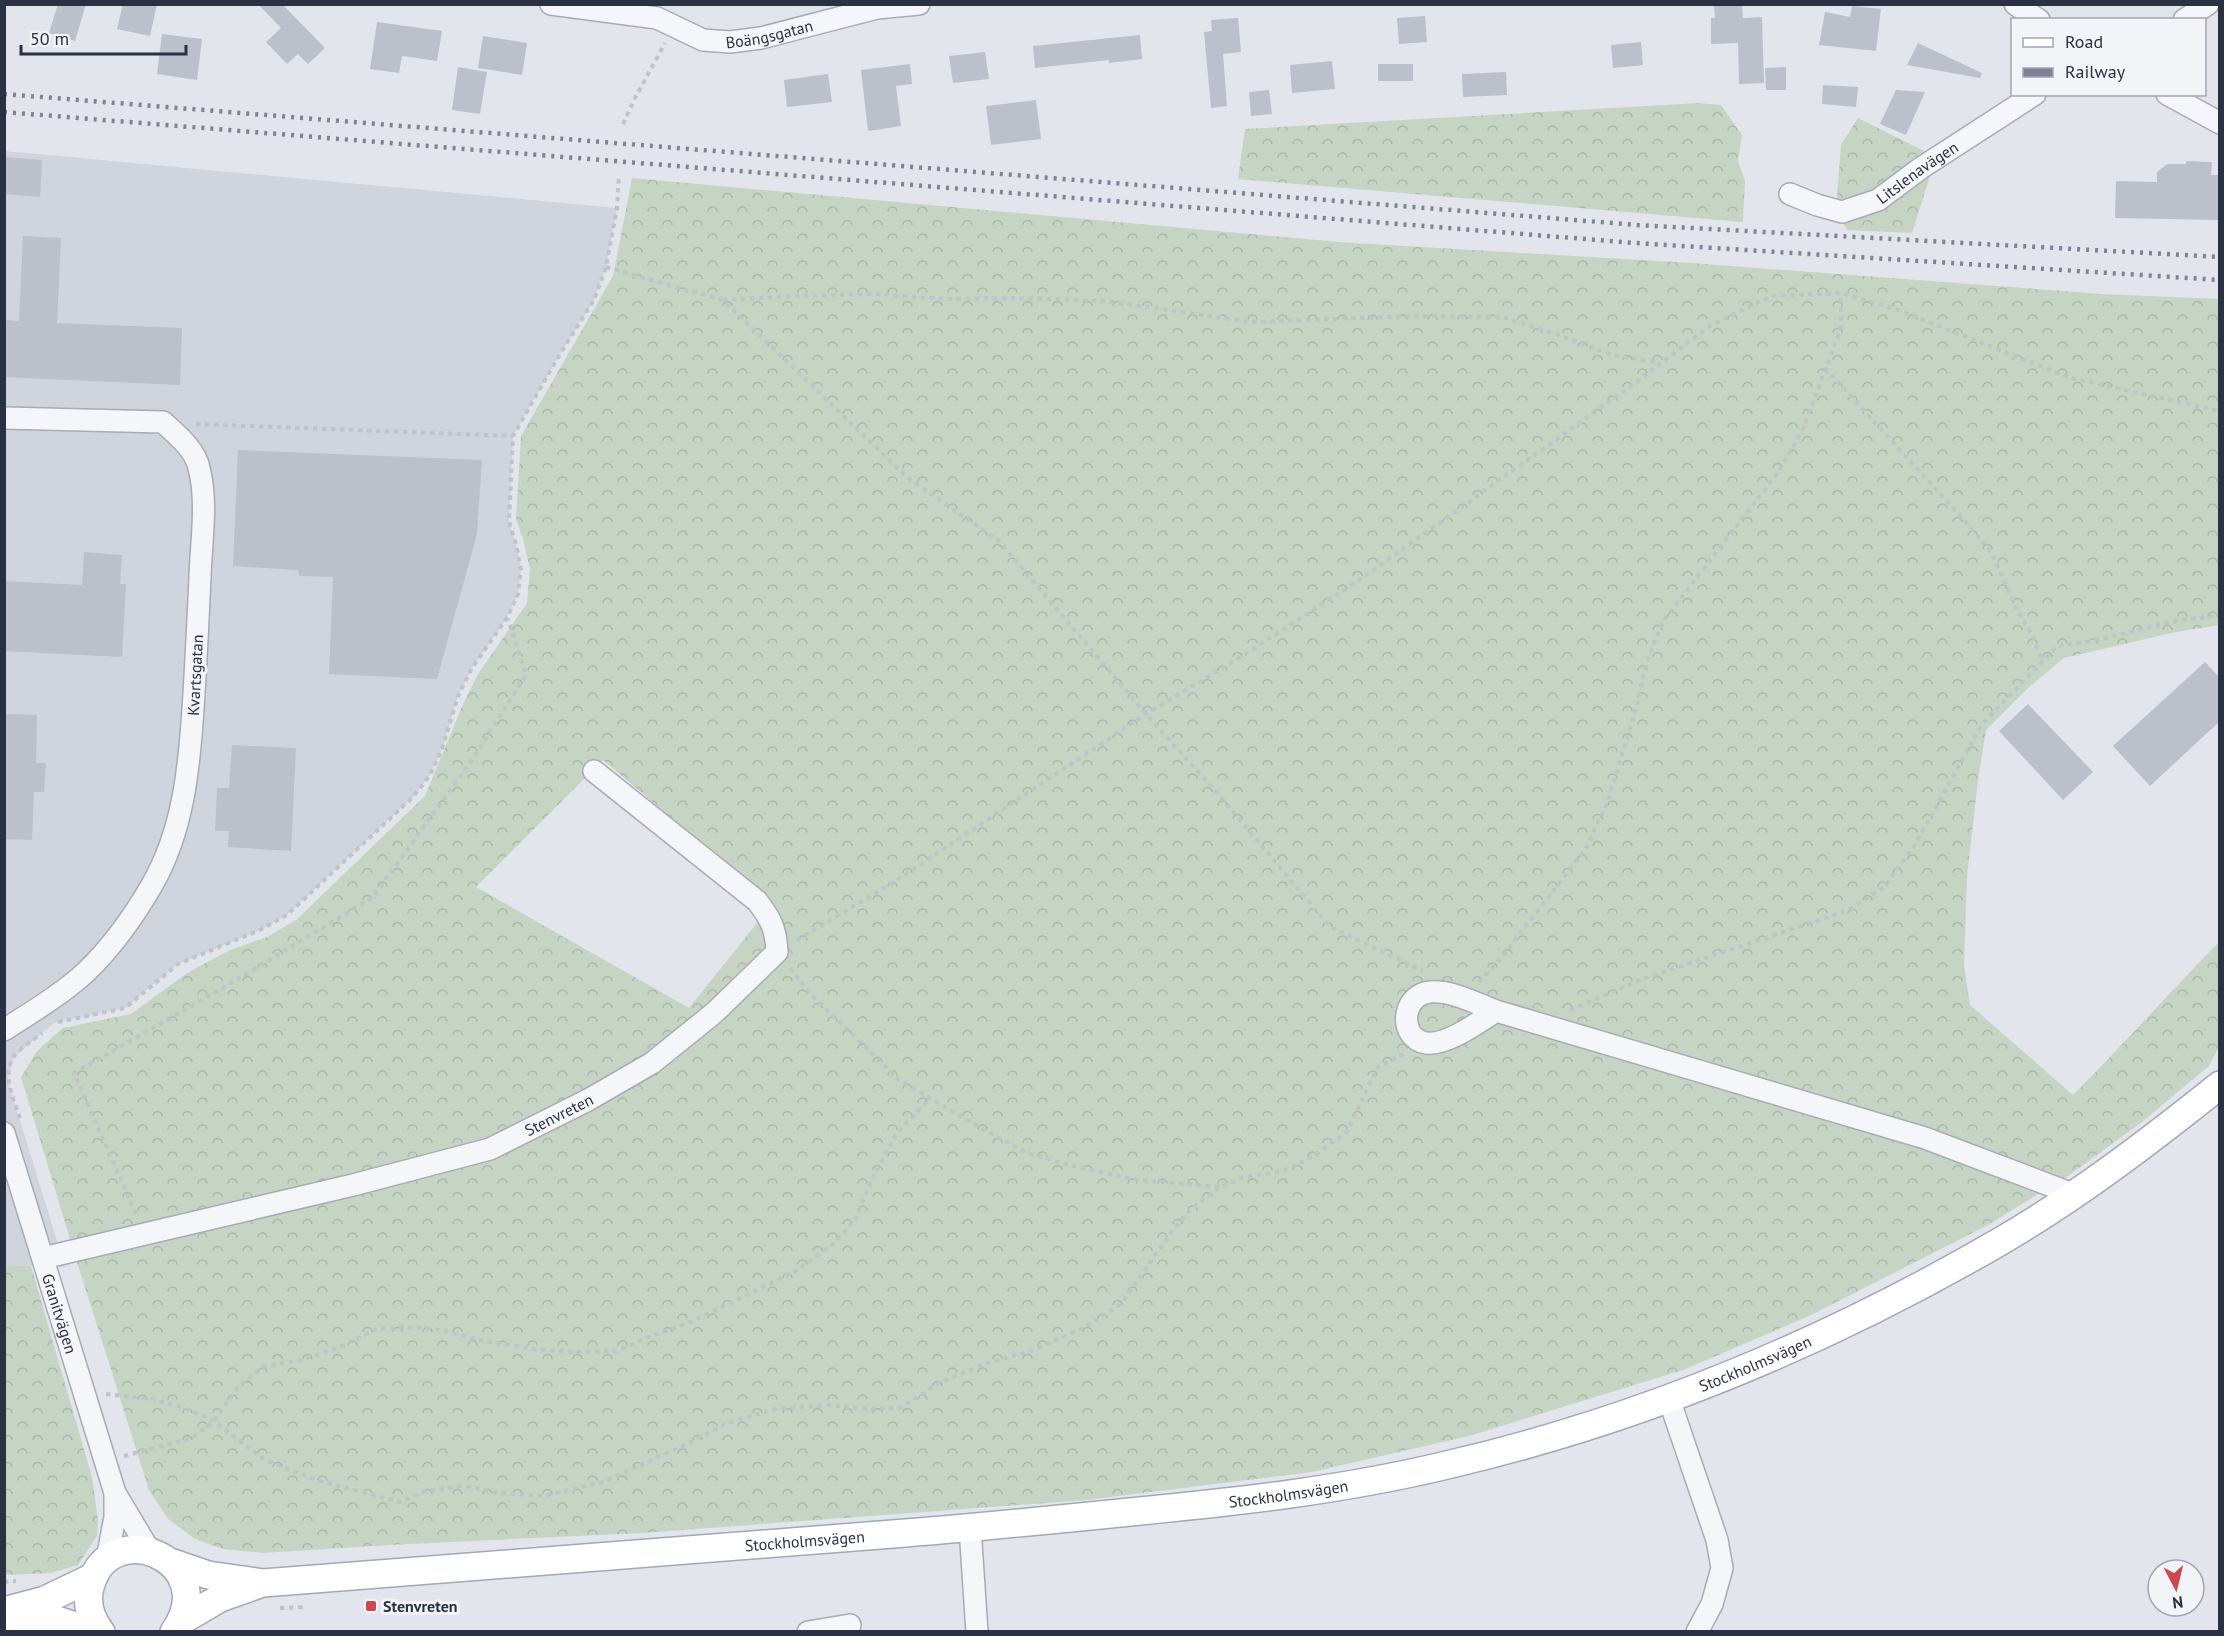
<svg xmlns="http://www.w3.org/2000/svg" width="2224" height="1636" viewBox="0 0 2224 1636" font-family="'PT Sans',sans-serif">
<style>
.built{fill:#d0d4dd}
.forest{fill:url(#forest-crowns);fill-rule:evenodd}
.building{fill:#bcc0cb}
.lines{fill:none;stroke-linecap:round;stroke-linejoin:round}
.minor-casing{stroke:#a7abb5;stroke-width:24}
.major-casing{stroke:#a1a8b7;stroke-width:30}
.path{stroke:#c0c3ca;stroke-width:4;stroke-dasharray:4.5 4.5;stroke-linecap:butt}
.minor{stroke:#f5f6f9;stroke-width:21}
.major{stroke:#fff;stroke-width:27}
.rail{stroke:#7b8395;stroke-width:4.5;stroke-dasharray:3 6;stroke-linecap:butt}
.poi-dot{fill:#d14551;stroke:#f2f4f8;stroke-width:2}
.labels{text-anchor:middle;dominant-baseline:central;stroke-width:6;stroke-linejoin:round;paint-order:stroke}
.street-label{font-size:16px;fill:#293143;stroke:#f2f4f8}
.poi-label{font-size:16px;font-weight:bold;fill:#293143;stroke:#f2f4f8;text-anchor:start}
</style>
<defs>
<pattern id="forest-crowns" width="20" height="18" patternUnits="userSpaceOnUse" patternTransform="scale(1.5)"><rect width="20" height="18" fill="#c6d5c3"/><path d="M2 6a3 3 0 1 1 6 0M12 15a3 3 0 1 1 6 0" fill="none" stroke="#aab7a9"/></pattern>
</defs>
<rect width="100%" height="100%" fill="#e2e5eb"/>
<!-- built -->
<polygon class="built" points="5,151 617,208 606,267 594,300 557,359 513,436 509,522 516,544 521,569 518,594 507,618 472,668 458,696 442,749 430,775 413,797 287,915 260,930 178,964 125,1008 54,1023 14,1057 8,1077 11,1091 65,1267 5,1265"/>
<!-- forest -->
<g class="forest">
<polygon points="1699,103 1721,105 1742,135 1738,161 1745,181 1743,222 1238,179 1245,129"/>
<polygon points="1858,118 1936,157 1912,233 1847,230 1836,211 1841,145"/>
<path d="M632 178 1338 242 1692 263 2102 294 2219 299V625L2176 632 2064 658 2029 687 1986 730 1978 780 1967 877 1964 965 1970 1005 2073 1095C2123 1045 2170 992 2219 942V1047L2209 1066 2142 1122 2068 1176 1988 1225 1809 1316 1683 1370 1469 1436 1312 1472 1086 1500 642 1533 389 1545 263 1553 223 1549 195 1539 168 1519 149 1490 77 1262 21 1077 37 1051 63 1028 131 1014 187 973 230 950 267 937 296 920 425 796 464 702 478 674 527 603 530 569 523 539 516 519 521 436 613 276ZM603 760 773 903 689 1008 476 887Z"/>
<polygon points="5,1265 31,1266 92,1477 98,1520 97,1536 78,1565 51,1573 5,1575"/>
</g>
<!-- building -->
<g class="building">
<polygon points="58,4 86,4 75,41 49,33"/>
<polygon points="123,4 157,4 150,36 117,29"/>
<polygon points="258,4 282,4 325,48 308,64 298,54 287,64 266,42 281,28"/>
<polygon points="1714,4 1742,4 1743,18 1762,17 1764,83 1739,84 1738,43 1711,44 1711,18 1715,18"/>
<polygon points="1852,6 1881,9 1876,51 1819,45 1825,12 1850,17"/>
<polygon points="1425,16 1427,42 1399,44 1397,18"/>
<polygon points="1238,18 1241,52 1223,54 1227,106 1211,108 1204,32 1212,31 1211,20"/>
<polygon points="377,22 442,31 437,61 402,56 399,73 370,69"/>
<polygon points="162,34 202,39 197,80 157,74"/>
<polygon points="1140,35 1142,59 1109,63 1109,60 1035,68 1033,46"/>
<polygon points="483,36 527,43 522,75 478,68"/>
<polygon points="1641,42 1643,65 1613,68 1611,45"/>
<polygon points="1918,43 1982,73 1980,78 1907,65"/>
<polygon points="985,52 989,79 953,83 949,56"/>
<polygon points="1332,61 1335,89 1292,93 1290,65"/>
<polygon points="910,64 912,84 896,86 901,126 868,131 861,70"/>
<rect x="1378" y="64" width="35" height="17"/>
<polygon points="458,67 487,72 480,114 452,110"/>
<polygon points="1786,67 1786,90 1766,90 1765,68"/>
<polygon points="1506,72 1507,95 1463,97 1462,74"/>
<polygon points="828,74 832,102 787,107 784,80"/>
<polygon points="1823,85 1858,87 1856,107 1822,104"/>
<polygon points="1269,90 1272,114 1251,116 1249,92"/>
<polygon points="1896,90 1925,92 1906,135 1880,124"/>
<polygon points="1036,100 1041,139 991,145 986,106"/>
<polygon points="4,157 42,160 40,197 4,194"/>
<polygon points="2186,161 2212,162 2211,175 2218,175 2220,220 2115,218 2116,181 2157,182 2157,172 2167,164 2186,164"/>
<polygon points="23,236 61,238 57,323 182,328 180,385 4,377 4,320 19,321"/>
<polygon points="238,450 482,460 477,534 437,679 329,674 333,577 299,576 298,570 233,566"/>
<polygon points="84,552 122,555 120,584 126,584 122,657 4,651 4,581 82,585"/>
<polygon points="2205,662 2220,678 2220,721 2150,786 2113,746"/>
<polygon points="2028,704 2093,772 2063,800 1999,731"/>
<polygon points="4,714 37,715 36,763 46,763 44,792 34,792 32,840 4,839"/>
<polygon points="232,745 296,748 291,851 228,847 229,831 215,831 217,788 229,788"/>
</g>
<g class="lines">
<defs>
<g id="minor">
<path id="s1" d="M551 4 657 18 703 40 730 42 761 38 877 8 919 4"/>
<polyline points="2015,4 2039,20"/>
<polyline points="2184,20 2208,4"/>
<polyline points="2167,94 2220,123"/>
<path id="s2" d="M1790 194 1817 205 1842 212 1878 200 1921 168 2035 94"/>
<path d="M4 418 163 422C177 435 195 449 199 468 208 503 201 542 200 577 198 621 196 665 193 709 189 770 183 831 152 885 134 916 112 947 86 972 62 994 32 1012 4 1030"/>
<path d="M1496 1011C1479 1022 1446 1046 1426 1043 1398 1038 1401 995 1430 992 1452 990 1477 1004 1496 1011L1925 1138 2073 1194"/>
<path id="s3" d="M4 1133 115 1493 149 1550"/>
<path id="s4" d="M43 1258 353 1185 490 1149 588 1100 652 1063 714 1013 777 952C776 929 771 919 757 901L594 771"/>
<polyline points="1669,1399 1717,1540 1722,1568 1712,1604 1697,1632"/>
<polyline points="970,1528 977,1632"/>
<polyline points="107,1559 115,1517 115,1493"/>
<polyline points="808,1632 850,1625"/>
</g>
<g id="major">
<path id="s5" d="M173 1563 208 1575 263 1583C473 1567 683 1550 893 1534 972 1528 1051 1520 1130 1512 1236 1502 1343 1490 1447 1465 1641 1420 1829 1341 2001 1241 2078 1196 2150 1141 2220 1085"/>
<polyline points="4,1611 45,1600 93,1577"/>
<polyline points="9,1619 57,1620 94,1632"/>
<polyline points="181,1621 220,1598 257,1585"/>
<path d="M101 1632C90 1618 85 1602 91 1584 112 1514 223 1562 174 1632"/>
</g>
</defs>
<!-- minor casing -->
<use href="#minor" class="minor-casing"/>
<!-- major casing -->
<use href="#major" class="major-casing"/>
<!-- path -->
<g class="path">
<polyline points="623,124 635,98 665,43"/>
<polyline points="606,267 723,300 908,478 999,541 1146,714 1219,795 1330,927 1423,971"/>
<polyline points="723,300 793,296 873,294 948,299 1021,298 1106,301 1252,322 1419,316 1502,317 1559,335 1612,355 1660,363"/>
<polyline points="1825,368 1965,521 1992,554 2017,610 2032,635 2042,661"/>
<polyline points="196,424 513,436"/>
<polyline points="797,940 897,880 1146,714 1244,655 1358,581 1627,389 1711,325 1772,296 1841,293 1898,310 2071,378 2220,411"/>
<polyline points="790,968 809,992 899,1080 981,1128 1027,1153 1077,1167 1139,1180 1220,1187"/>
<polyline points="1479,982 1502,957 1587,847 1608,801 1636,709 1647,661 1663,621 1777,474 1802,431 1841,328 1841,293"/>
<polyline points="1570,1010 1640,980 1849,910 1885,886 1916,843 1982,724 2057,646 2097,640 2175,621 2220,615"/>
<polyline points="58,1022 125,1008 178,964 260,930 287,915 413,797 430,775 442,749 458,696 472,668 507,618 518,594 521,569 516,544 509,522 513,436 557,359 594,300 606,267 617,208 619,175"/>
<path d="M20 1118C14 1100 2 1076 13 1058 19 1048 34 1040 42 1033"/>
<polyline points="136,1214 74,1073 221,989 372,898 472,760 526,675 508,619"/>
<polyline points="106,1394 152,1399 187,1409 214,1421 265,1460 316,1480 400,1502 425,1491 464,1486 497,1493 544,1496 603,1482 691,1442 725,1424 775,1409 828,1405 866,1409 900,1408 941,1382 987,1363 1031,1351 1085,1327 1121,1304 1173,1230 1190,1210 1220,1187 1245,1177 1282,1171 1312,1157 1347,1132 1378,1067 1403,1054"/>
<polyline points="124,1456 192,1438 214,1421 237,1388 263,1367 301,1360 342,1346 376,1329 405,1327 436,1329 480,1340 534,1349 571,1352 617,1351 646,1338 691,1322 796,1271 834,1243 855,1220 871,1181 897,1133 930,1098"/>
<polyline points="4,1582 16,1581"/>
<polyline points="280,1608 306,1607"/>
</g>
<!-- minor -->
<use href="#minor" class="minor"/>
<!-- major -->
<use href="#major" class="major"/>
<!-- rail -->
<g class="rail">
<polyline points="4,94 1637,225 2220,257"/>
<polyline points="4,112 1635,243 2220,280"/>
</g>
</g>
<!-- markers -->
<rect class="poi-dot" x="365" y="1600" width="12" height="12" rx="3"/>
<g class="labels">
<!-- street labels -->
<g class="street-label">
<text stroke="none"><textPath href="#s1" startOffset="225">Boängsgatan</textPath></text>
<text stroke="none"><textPath href="#s2" startOffset="141">Litslenavägen</textPath></text>
<text transform="translate(195 675) rotate(-87)">Kvartsgatan</text>
<text stroke="none"><textPath href="#s4" startOffset="537">Stenvreten</textPath></text>
<text stroke="none"><textPath href="#s3" startOffset="189">Granitvägen</textPath></text>
<text stroke="none"><textPath href="#s5" startOffset="1608">Stockholmsvägen</textPath></text>
<text stroke="none"><textPath href="#s5" startOffset="1122">Stockholmsvägen</textPath></text>
<text stroke="none"><textPath href="#s5" startOffset="636">Stockholmsvägen</textPath></text>
</g>
<!-- poi labels -->
<g class="poi-label">
<text x="383" y="1606">Stenvreten</text>
</g>
</g>
<!-- border -->
<rect width="2224" height="1636" fill="none" stroke="#293143" stroke-width="12"/>
<!-- legend -->
<rect x="2011" y="18" width="195" height="78" fill="#f2f4f8" stroke="#a2a6b0" stroke-width="1.5"/>
<rect x="2023" y="38" width="30" height="9" fill="#ffffff" stroke="#a2a6b0" stroke-width="1.5"/>
<text x="2065" y="48" font-size="18" fill="#293143">Road</text>
<rect x="2023" y="68" width="30" height="9" fill="#7b8395" stroke="#a2a6b0" stroke-width="1.5"/>
<text x="2065" y="78" font-size="18" fill="#293143">Railway</text>
<!-- north arrow -->
<g transform="translate(2176 1588) rotate(173)"><circle r="28" fill="#f2f4f8" stroke="#a2a6b0" stroke-width="1.5"/>
<path d="M0-4.5L10 22L0 15L-10 22Z" fill="#d14551"/>
<text y="-9" font-size="16" font-weight="bold" text-anchor="middle" fill="#293143">N</text>
</g>
<!-- scale -->
<path d="M21 45v9h165v-9" fill="none" stroke="#293143" stroke-width="3"/>
<text x="30" y="45" font-size="18" fill="#293143" stroke="#f2f4f8" stroke-width="4.5" paint-order="stroke">50 m</text>
</svg>
